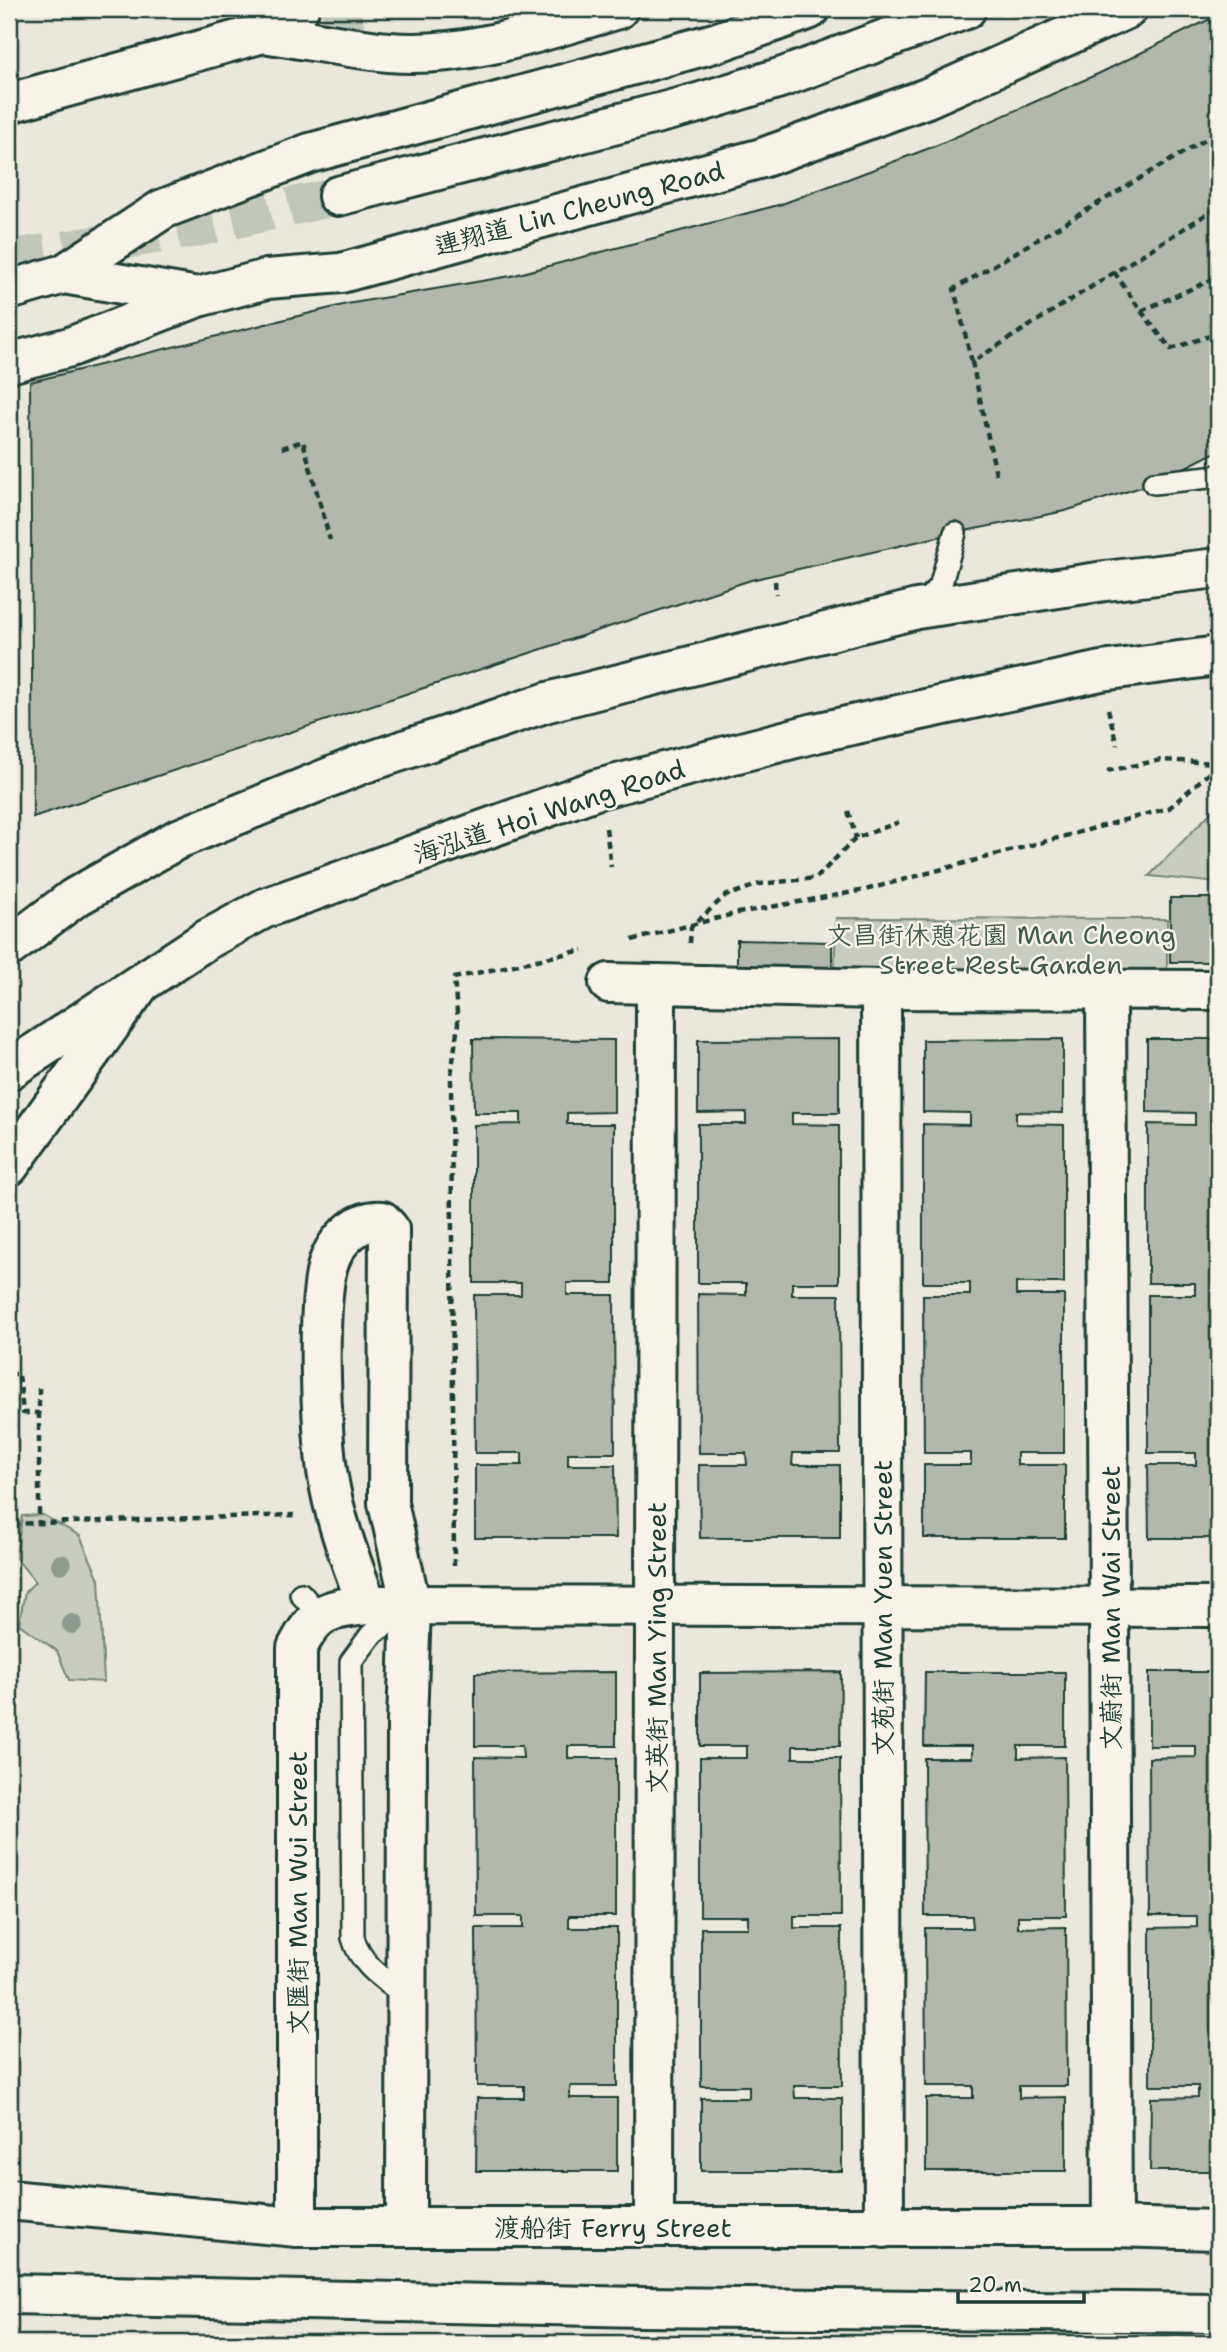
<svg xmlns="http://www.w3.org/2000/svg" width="1227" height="2352" viewBox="0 0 1227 2352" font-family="'Shantell Sans','LXGW WenKai TC',sans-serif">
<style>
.green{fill:#c8ccc1;stroke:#74847a;stroke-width:2}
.building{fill:#b2b8ae;stroke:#1f3d34;stroke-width:2}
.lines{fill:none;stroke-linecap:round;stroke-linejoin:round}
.primary-tunnel{stroke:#c1c6bb;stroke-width:38;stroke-dasharray:38 19;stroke-linecap:butt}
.lane-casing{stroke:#1f3d34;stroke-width:26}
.street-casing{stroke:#1f3d34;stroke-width:44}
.secondary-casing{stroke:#1f3d34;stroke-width:44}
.primary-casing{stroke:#1f3d34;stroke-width:44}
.highway-casing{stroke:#1f3d34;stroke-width:44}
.path{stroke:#1f3d34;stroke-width:4.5;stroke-dasharray:7 5;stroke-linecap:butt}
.lane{stroke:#f7f3e8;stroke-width:21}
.street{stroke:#f7f3e8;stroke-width:38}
.secondary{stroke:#f7f3e8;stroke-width:38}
.primary{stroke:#f7f3e8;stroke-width:38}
.highway{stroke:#f7f3e8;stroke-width:38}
.path-bridge{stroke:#1f3d34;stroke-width:4.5;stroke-dasharray:7 5;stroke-linecap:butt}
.tree{fill:#8d9a8f}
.labels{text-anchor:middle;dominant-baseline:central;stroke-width:5;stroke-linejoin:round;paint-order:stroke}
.street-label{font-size:26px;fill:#1f3d34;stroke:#f7f3e8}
.park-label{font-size:26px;fill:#415a50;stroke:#f7f3e8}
</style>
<rect width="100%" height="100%" fill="#eae8dd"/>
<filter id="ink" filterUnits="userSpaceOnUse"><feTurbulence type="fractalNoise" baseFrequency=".0143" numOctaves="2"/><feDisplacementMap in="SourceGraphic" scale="14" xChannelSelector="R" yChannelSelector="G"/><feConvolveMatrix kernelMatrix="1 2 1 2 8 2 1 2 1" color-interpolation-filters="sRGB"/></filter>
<g filter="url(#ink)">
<!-- green -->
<g class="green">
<polygon points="1218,805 1218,883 1149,876"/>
<polygon points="836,918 1167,919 1167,982 834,979"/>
<polygon points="43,1515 80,1536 99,1579 104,1682 69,1680 57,1651 19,1624 25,1592 35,1582 16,1558 22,1516"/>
</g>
<!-- building -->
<g class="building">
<polygon points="1218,15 1218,451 1154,483 1065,511 955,533 751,580 33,817 30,382 347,304 511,276 782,204 935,146 1100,73"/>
<rect x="1170" y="898" width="48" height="64"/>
<polygon points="737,940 832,942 832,980 737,978"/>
<polygon points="473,1039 614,1040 614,1112 567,1113 567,1124 614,1124 614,1283 567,1283 567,1295 614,1295 615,1453 568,1453 568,1465 615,1465 616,1538 475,1538 475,1465 522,1465 522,1453 475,1453 474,1295 521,1295 521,1283 474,1283 474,1125 521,1124 521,1113 474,1113"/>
<polygon points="839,1039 839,1113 792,1113 792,1124 839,1125 839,1283 792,1283 792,1295 839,1295 840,1453 793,1453 792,1465 840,1465 840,1538 700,1538 699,1465 747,1465 746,1453 699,1453 698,1294 746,1295 746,1283 698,1283 698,1124 746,1124 746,1112 698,1113 698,1040"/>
<polygon points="1063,1039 1063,1113 1016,1112 1016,1124 1064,1125 1064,1283 1016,1283 1016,1295 1064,1295 1064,1453 1017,1453 1017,1465 1065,1465 1065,1538 924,1538 924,1465 971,1465 971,1453 924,1453 923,1295 970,1295 970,1283 923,1283 923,1124 970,1125 970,1113 923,1112 923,1040"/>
<polygon points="1147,1039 1218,1039 1218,1538 1149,1538 1148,1465 1196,1465 1196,1453 1148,1453 1148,1295 1195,1295 1195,1283 1148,1283 1148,1124 1195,1125 1195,1113 1147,1112"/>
<polygon points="616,1672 616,1746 568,1746 568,1758 616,1758 616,1916 569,1916 569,1928 617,1928 617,2086 570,2086 570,2098 617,2098 617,2171 476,2171 477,2098 524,2098 524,2086 477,2086 476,1928 523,1928 523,1916 476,1916 475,1757 523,1758 522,1746 475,1746 475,1673"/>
<polygon points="841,1672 840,1746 793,1746 793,1758 840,1758 841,1916 794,1916 794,1928 841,1928 842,2086 794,2086 795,2098 842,2098 842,2171 701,2171 701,2098 749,2098 749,2086 701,2086 701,1928 748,1928 748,1916 700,1916 700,1758 747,1758 747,1746 700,1746 700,1673"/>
<polygon points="925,1672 1065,1672 1065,1746 1018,1746 1018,1758 1065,1757 1066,1916 1018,1916 1018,1928 1066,1927 1067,2086 1019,2086 1019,2098 1066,2097 1066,2171 926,2171 926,2098 973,2098 973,2086 926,2086 925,1928 973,1928 972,1916 925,1916 924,1758 972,1758 972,1746 924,1746"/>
<polygon points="1149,1672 1218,1672 1218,2171 1150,2171 1151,2098 1198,2097 1198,2086 1150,2086 1150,1928 1197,1927 1197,1916 1150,1916 1149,1758 1196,1757 1196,1746 1149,1746"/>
</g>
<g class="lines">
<!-- primary-tunnel -->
<g class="primary-tunnel">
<polyline points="269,38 367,9"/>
<polyline points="9,259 197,228 338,196"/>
</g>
<defs>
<g id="lane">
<polyline points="1154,483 1218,476"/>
<polyline points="921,605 940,587 955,533"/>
<polyline points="301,1594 320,1616"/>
<path d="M407 1997C384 1979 361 1966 353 1938L351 1662 371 1635 409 1607"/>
</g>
<g id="street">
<polyline points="609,983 881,989 1218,990"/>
<polyline points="881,989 884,2228"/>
<polyline points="1106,989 1112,2227"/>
<path d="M367 1605C352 1564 335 1521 328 1477 321 1437 315 1294 330 1259 339 1237 359 1219 382 1221L389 1229 388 1503 411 1606 407 1722 406 2227"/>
<path d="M297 2227V1648C317 1610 326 1610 367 1605L1218 1607"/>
<polyline points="654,2227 656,984"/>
</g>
<g id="secondary">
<path d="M263 33C304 39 347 48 389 52 467 59 545 30 618 9"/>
<polyline points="9,290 64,274 198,297 267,279 341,273 762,158 927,98 1127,9"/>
<polyline points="9,947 74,898 178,839 362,764 548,702 917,609 1105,581 1218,568"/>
<polyline points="9,1070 206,940 265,908 598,789 815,733 1101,671 1218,656"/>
</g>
<g id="primary">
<polyline points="9,103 263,33"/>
<polyline points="338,196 698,103 783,77 966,9"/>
<polyline points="64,274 163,209 310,153 718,42 810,9"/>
<polyline points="9,363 70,347 198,297"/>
<polyline points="9,1166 138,987"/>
<polyline points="9,2200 297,2227 1112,2227 1218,2230"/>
<polyline points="9,2294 642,2307 1218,2313"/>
</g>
<polyline id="highway" points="263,33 299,9"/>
</defs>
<!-- lane casing -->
<use href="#lane" class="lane-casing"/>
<!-- street casing -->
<use href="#street" class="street-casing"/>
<!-- secondary casing -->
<use href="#secondary" class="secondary-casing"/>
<!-- primary casing -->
<use href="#primary" class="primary-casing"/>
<!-- highway casing -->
<use href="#highway" class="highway-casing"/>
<!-- path -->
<g class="path">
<polyline points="282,448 303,441 330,540"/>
<polyline points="775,581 776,594"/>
<polyline points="1108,709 1117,745"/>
<polyline points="1107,771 1161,760 1218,763"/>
<polyline points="848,811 856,838"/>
<polyline points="606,828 611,867"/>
<polyline points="632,940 738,913 865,890 1169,808 1218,765"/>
<polyline points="690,943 691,927 725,896 760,884 816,878 856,838 899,822"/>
<polyline points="9,1374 19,1374 23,1413 39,1413"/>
<polyline points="39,1388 39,1523"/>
<polyline points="14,1492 9,1524 294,1515"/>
<polyline points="454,1566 451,1076 458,1024 454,978 583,950"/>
<polyline points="9,1829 9,1827"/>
<polyline points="41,2341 66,2343"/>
</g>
<!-- lane -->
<use href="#lane" class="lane"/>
<!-- street -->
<use href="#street" class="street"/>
<!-- secondary -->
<use href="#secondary" class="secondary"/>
<!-- primary -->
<use href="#primary" class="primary"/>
<!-- highway -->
<use href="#highway" class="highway"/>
<!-- path-bridge -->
<g class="path-bridge">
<polyline points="1114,272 1141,311 1218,277"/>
<polyline points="1141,311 1171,349 1218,333"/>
<polyline points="972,362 954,289 1218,132"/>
<polyline points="996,474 972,362 1218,207"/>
</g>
</g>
<!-- trees -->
<g class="tree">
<circle cx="61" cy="1564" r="10"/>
<circle cx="72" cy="1624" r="10"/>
</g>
</g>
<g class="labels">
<!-- street labels -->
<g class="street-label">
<text transform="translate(579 208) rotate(-15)">連翔道 Lin Cheung Road</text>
<text transform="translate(549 811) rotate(-18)">海泓道 Hoi Wang Road</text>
<text transform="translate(882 1608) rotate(-90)">文苑街 Man Yuen Street</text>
<text transform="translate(1110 1608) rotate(-90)">文蔚街 Man Wai Street</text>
<text transform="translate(656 1648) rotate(-90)">文英街 Man Ying Street</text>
<text transform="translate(297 1893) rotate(-90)">文匯街 Man Wui Street</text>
<text x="613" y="2227">渡船街 Ferry Street</text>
</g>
<!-- park labels -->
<g class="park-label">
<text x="1001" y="934">文昌街休憩花園 Man Cheong<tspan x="1001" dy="30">Street Rest Garden</tspan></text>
</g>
</g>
<!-- margin -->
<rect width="1227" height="2352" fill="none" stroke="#f7f3e8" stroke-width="35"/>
<rect x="18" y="18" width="1192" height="2317" fill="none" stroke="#1f3d34" stroke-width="2.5" filter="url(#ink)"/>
<!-- scale -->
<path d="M958 2292v10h126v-10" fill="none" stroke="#1f3d34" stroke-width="3.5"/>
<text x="968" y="2292" font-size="21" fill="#1f3d34" stroke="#f7f3e8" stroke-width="5" paint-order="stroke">20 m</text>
</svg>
